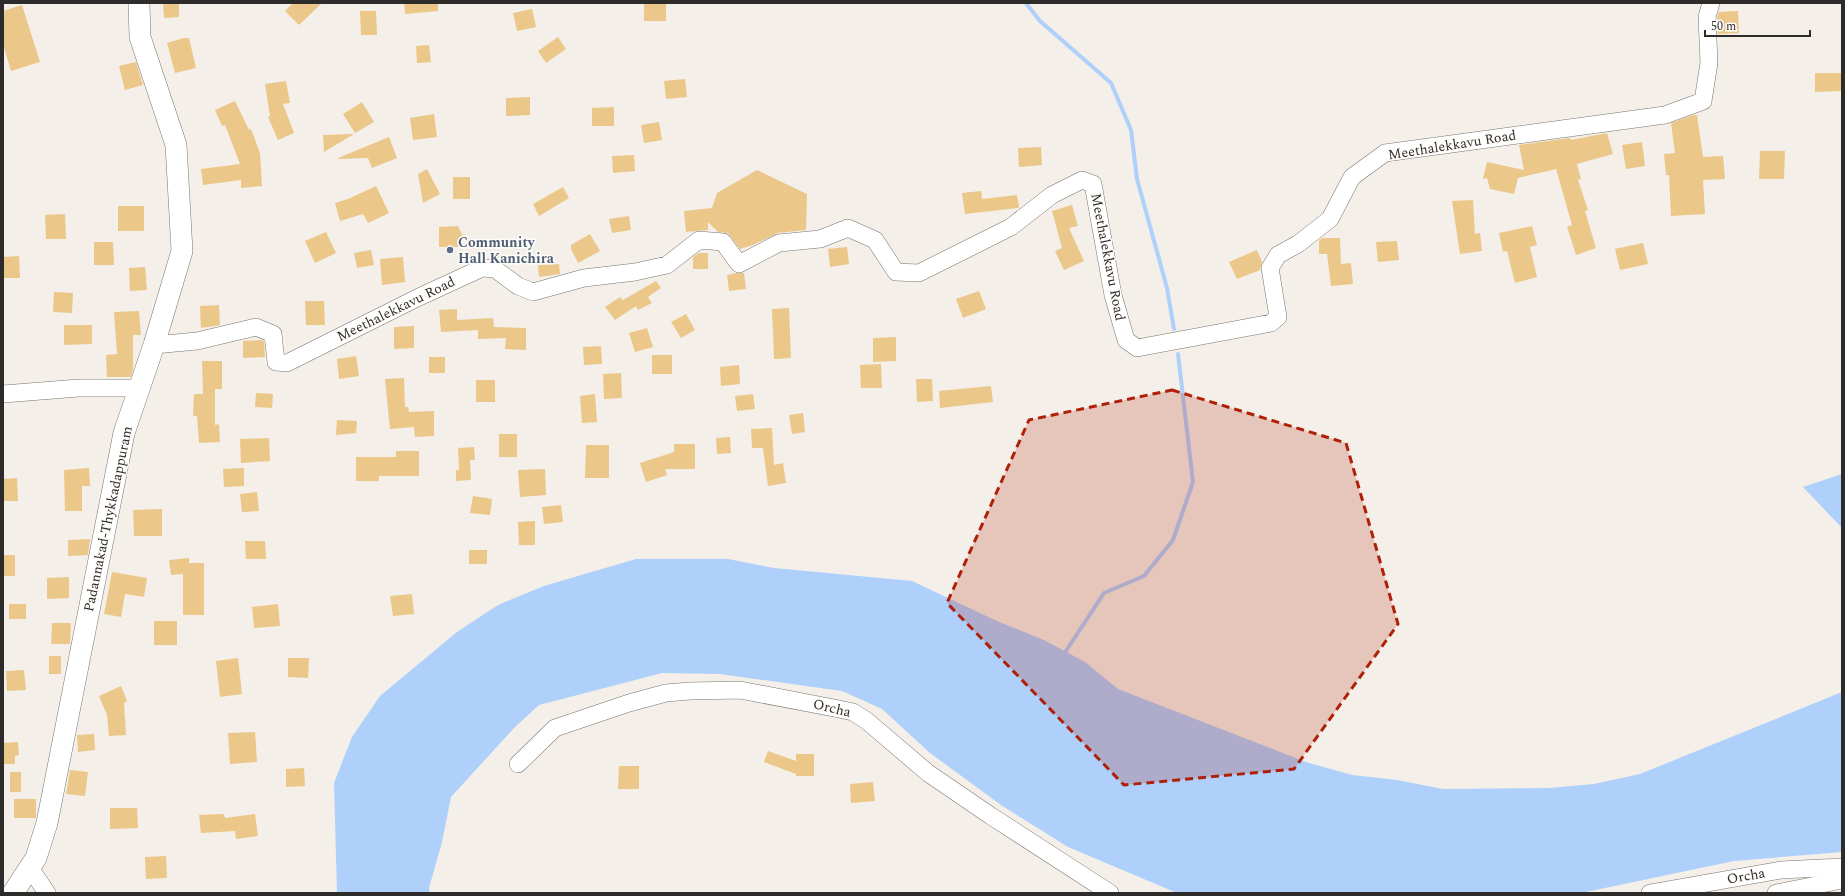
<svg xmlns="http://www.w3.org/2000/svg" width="1845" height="896" viewBox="0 0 1845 896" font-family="Spectral,serif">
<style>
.water{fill:#aed0fb}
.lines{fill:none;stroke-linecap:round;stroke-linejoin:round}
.stream{stroke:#aed0fb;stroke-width:4}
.building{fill:#ecc78a}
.minor-casing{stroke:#79756f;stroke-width:18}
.major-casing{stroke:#79756f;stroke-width:22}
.minor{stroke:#fff;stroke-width:17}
.major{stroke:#fff;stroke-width:21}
.marked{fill:#ae2008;fill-opacity:0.2;stroke:#ae2008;stroke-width:3;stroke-dasharray:8 5;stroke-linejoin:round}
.service-dot{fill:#5c6f8a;stroke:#fffdfa;stroke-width:1.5}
.labels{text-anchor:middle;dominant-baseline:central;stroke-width:3;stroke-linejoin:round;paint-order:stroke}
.street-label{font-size:14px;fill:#2e2c2a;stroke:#fffdfa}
.service-label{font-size:14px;font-weight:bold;fill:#4e5e75;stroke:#fffdfa;text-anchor:start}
</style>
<rect width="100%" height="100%" fill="#f4efe8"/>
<!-- water -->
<g class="water">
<polygon points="1842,474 1842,528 1803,487"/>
<polygon points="636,559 728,559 774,568 912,581 999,622 1044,640 1085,662 1118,689 1306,762 1352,775 1397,780 1443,789 1549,788 1594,784 1640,774 1842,692 1842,852 1734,861 1581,893 1177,893 1068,847 1001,805 930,753 882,709 842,691 720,674 662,673 539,705 514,728 451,797 442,842 429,888 430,893 337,893 334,783 352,737 380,696 457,632 498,605 544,586"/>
</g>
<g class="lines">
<!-- stream -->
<g class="stream">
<polyline points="1026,3 1040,21 1111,83 1131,130 1137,179 1167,288 1174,329"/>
<polyline points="1066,651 1104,593 1144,576 1173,540 1193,482 1178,354"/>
</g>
</g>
<!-- building -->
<g class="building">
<polygon points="163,3 179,3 179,17 164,18"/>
<polygon points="293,3 322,3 299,25 285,11"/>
<polygon points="404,3 438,3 438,11 405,14"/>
<rect x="644" y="3" width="22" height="18"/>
<polygon points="22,5 40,62 11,71 3,44 3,11"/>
<polygon points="532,9 536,27 517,31 513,13"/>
<polygon points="360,11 376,11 377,35 361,35"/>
<polygon points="1738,11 1739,33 1718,34 1717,18 1719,12"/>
<polygon points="558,37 566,49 546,63 538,51"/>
<polygon points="184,38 189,38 196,68 175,73 167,43"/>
<polygon points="429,45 431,62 417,63 416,46"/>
<polygon points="136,62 143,85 125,90 119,66"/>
<polygon points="1815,73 1841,73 1842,91 1815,92"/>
<polygon points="685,79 687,97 666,99 664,81"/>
<polygon points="286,81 290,103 283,104 294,133 278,140 268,117 270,116 265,84"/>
<polygon points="530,97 530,115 506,116 506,98"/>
<polygon points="235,101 249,130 251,129 260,153 262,186 241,188 241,180 203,185 201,169 240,164 225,125 222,126 215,110"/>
<polygon points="362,102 374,122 355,133 343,114"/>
<polygon points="614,107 614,126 592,126 592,108"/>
<polygon points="434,114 437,137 413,140 410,118"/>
<polygon points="1693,115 1697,115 1703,157 1723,156 1725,179 1703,180 1705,214 1671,216 1669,175 1666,175 1664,154 1675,153 1671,123"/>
<polygon points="659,122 662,140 644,143 641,125"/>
<polygon points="1607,133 1613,154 1577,164 1581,179 1578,180 1588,210 1585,211 1596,248 1576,255 1567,227 1572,225 1556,169 1518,178 1514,194 1490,189 1487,178 1483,179 1487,162 1524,170 1519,145 1570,138 1571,140"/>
<polygon points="354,134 324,152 323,135"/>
<polygon points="389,137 397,158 372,168 368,158 338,159 338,158"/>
<polygon points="1642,142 1645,166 1626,169 1622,145"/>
<polygon points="1041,147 1042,165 1019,167 1018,148"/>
<polygon points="1760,151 1785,151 1784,179 1759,179"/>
<polygon points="634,155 635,171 613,173 612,156"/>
<polygon points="427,169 440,194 423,203 418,174"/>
<polygon points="757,170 807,194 806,230 778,233 753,245 740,249 728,233 718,232 708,222 708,230 686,232 684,211 712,208 717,193"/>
<rect x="453" y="177" width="17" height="22"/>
<polygon points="376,186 389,213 368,223 363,214 340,221 335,203 348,199"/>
<polygon points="563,187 569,198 539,216 533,204"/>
<polygon points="981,191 982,199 1017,195 1019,208 965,214 962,193"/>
<polygon points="1473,200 1475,234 1480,233 1482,251 1460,254 1452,201"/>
<polygon points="1072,205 1078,226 1069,228 1084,261 1064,270 1055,251 1062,248 1052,211"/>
<rect x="118" y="206" width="26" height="25"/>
<polygon points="65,214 66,239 46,239 45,215"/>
<polygon points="629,216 631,230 612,233 609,219"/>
<polygon points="458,226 462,234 462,247 439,247 439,227"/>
<polygon points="1532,226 1537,245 1530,247 1537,277 1515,283 1507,251 1503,252 1499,233"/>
<polygon points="326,232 336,253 315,263 305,241"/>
<polygon points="590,234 600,251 578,263 571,249 571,245"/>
<polygon points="1322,238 1340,238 1341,264 1351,263 1353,284 1331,286 1327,254 1319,254 1319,241"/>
<polygon points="1397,241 1399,260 1378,262 1376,242"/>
<polygon points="94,242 113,242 114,265 94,265"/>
<polygon points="1643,243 1648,264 1620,270 1615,249"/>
<polygon points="847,247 849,264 830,267 828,249"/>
<polygon points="371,250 374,265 357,268 354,253"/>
<polygon points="1257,250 1262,262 1260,270 1237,279 1229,262"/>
<polygon points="699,253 708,253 708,269 693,269 693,257"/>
<polygon points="19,256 20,278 3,278 3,257"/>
<polygon points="403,257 405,282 382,285 380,259"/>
<polygon points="559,264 560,274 539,277 538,265"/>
<polygon points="145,267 147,290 130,291 129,268"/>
<polygon points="736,273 744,273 746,289 729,291 727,275"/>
<polygon points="656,281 661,288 648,297 652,303 638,310 636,306 615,320 605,307 620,297 623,300"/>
<polygon points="979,291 986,309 963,318 956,299"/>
<polygon points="54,292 73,293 72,313 53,312"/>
<polygon points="305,301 324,301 325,325 306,325"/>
<polygon points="219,305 220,325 201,328 200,306"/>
<polygon points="789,308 791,358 774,359 772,309"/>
<polygon points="457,309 457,320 493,318 494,327 526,328 526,350 505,349 506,338 478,339 478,330 441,332 439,310"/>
<polygon points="139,311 141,335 133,335 133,369 131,377 107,377 106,355 117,354 114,312"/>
<polygon points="686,314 695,330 681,338 671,322"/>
<polygon points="64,325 92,325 92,344 64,345"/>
<polygon points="414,326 414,348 394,349 394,327"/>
<polygon points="647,328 653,347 635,352 629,333"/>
<polygon points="896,337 896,361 873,362 873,338"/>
<polygon points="261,340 264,341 265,357 243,358 243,341"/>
<polygon points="601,346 602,364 584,365 583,347"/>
<rect x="652" y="355" width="20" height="19"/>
<polygon points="356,356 359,376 339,379 337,359"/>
<rect x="429" y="357" width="16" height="16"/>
<polygon points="202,361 222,361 222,389 215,389 215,425 219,424 220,442 199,443 197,416 193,416 194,394 203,394"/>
<polygon points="881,364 882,388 861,388 860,365"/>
<polygon points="739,365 740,384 721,386 720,367"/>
<polygon points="621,373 622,398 604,399 603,374"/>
<polygon points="404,378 405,407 408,407 409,412 434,411 434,436 415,437 414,427 390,429 385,379"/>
<polygon points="916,379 932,379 933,401 917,402"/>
<rect x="476" y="380" width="19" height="22"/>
<polygon points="991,386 993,402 940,408 939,391"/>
<polygon points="256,393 273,394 272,408 255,407"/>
<polygon points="595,394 597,422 582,423 580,396"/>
<polygon points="753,394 755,409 737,411 735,396"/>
<polygon points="803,413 805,432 792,434 789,415"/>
<polygon points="337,420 357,421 356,433 336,435"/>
<polygon points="772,428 774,465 783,463 786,483 768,486 763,448 752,448 751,429"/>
<rect x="499" y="434" width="18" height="23"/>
<polygon points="730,437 731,453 717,454 716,438"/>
<polygon points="269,438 270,461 241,463 240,439"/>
<polygon points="674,444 695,444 695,469 665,469 667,475 646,482 640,463 674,452"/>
<polygon points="586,445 609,445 609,478 585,478"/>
<polygon points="474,447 475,460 470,460 471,480 456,481 456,470 459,470 458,448"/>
<polygon points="396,451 419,451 419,476 379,476 379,481 356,481 356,457 396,457"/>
<polygon points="89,468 90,486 82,486 82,511 65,511 64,470"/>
<polygon points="244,468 244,486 224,487 223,469"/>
<polygon points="545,469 546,495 520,497 518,470"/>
<polygon points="17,478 18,501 3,501 3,479"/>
<polygon points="257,492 259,511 242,512 240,494"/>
<polygon points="473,496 492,499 490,515 470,513"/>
<polygon points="561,505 563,522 544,524 542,507"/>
<polygon points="162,509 162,536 134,536 133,510"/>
<polygon points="535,521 535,545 519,545 518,522"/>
<polygon points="90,539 88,555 68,556 68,540"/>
<polygon points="245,541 265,541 266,559 246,559"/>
<rect x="469" y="550" width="18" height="14"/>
<rect x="3" y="555" width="12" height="21"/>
<polygon points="189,558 189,563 204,563 204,615 183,615 183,574 171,575 169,560"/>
<polygon points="112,572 147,578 144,597 125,594 121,617 104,614"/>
<polygon points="69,577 69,598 47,599 47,578"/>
<polygon points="412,594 414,614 393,616 390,596"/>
<rect x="9" y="604" width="17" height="15"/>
<polygon points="278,604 280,626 254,628 252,607"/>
<rect x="154" y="621" width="23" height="24"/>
<polygon points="52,623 71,623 70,644 51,644"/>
<rect x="49" y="656" width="12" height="18"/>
<polygon points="238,658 242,694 220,697 216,661"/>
<polygon points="288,658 309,658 308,678 288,677"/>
<polygon points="24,670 26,690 7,691 6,671"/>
<polygon points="121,686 127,701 124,703 126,735 109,736 107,715 99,696"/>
<polygon points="255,732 257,762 230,764 228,733"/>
<polygon points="94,734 95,750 78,752 77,735"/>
<polygon points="18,742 19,755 15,756 15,764 3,764 3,743"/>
<polygon points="768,751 796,761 796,754 814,754 814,776 796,776 796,774 764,762"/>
<polygon points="619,766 639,766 639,789 618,789"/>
<polygon points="304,768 305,786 286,787 286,769"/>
<polygon points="70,770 88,772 85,796 66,794"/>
<rect x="10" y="772" width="11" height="20"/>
<polygon points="873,782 875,801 851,803 850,784"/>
<rect x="14" y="799" width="22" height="19"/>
<polygon points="110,808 137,808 138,828 110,829"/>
<polygon points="224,814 225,818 255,814 258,836 236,839 235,831 201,833 199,815"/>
<polygon points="166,856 167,878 146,879 145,857"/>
</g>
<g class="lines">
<defs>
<g id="minor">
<polyline points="154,345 197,341 256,327 273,334 276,362 287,363 417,298 482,268 495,269 518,286 533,292 584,278 635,272 667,265 699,240 723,242 739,264 779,243 820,239 848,228 875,240 896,272 919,273 1011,227 1052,195 1082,180 1093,184 1113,295 1126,340 1137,348 1271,323 1278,317 1270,268 1278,255 1298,244 1330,219 1352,177 1385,153 1665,115 1703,101 1709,63 1707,17 1711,3"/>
<polyline points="3,394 79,388 139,388"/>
<polyline points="518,764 555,728 629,703 666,693 690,691 740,690 834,708 853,712 867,721 928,773 991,816 1110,893"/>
<polyline points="30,868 47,893"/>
<polyline points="1650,893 1781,870 1842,867"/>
<polyline points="1776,893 1842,880"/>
</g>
<polyline id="major" points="13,893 36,858 47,823 124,433 154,345 182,251 176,145 140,37 139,3"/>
</defs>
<!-- minor casing -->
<use href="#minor" class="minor-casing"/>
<!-- major casing -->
<use href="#major" class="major-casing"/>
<!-- minor -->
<use href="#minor" class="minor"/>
<!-- major -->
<use href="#major" class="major"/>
</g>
<!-- marked area -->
<path class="marked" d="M1172 390 1346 443 1398 624 1294 769 1124 785 947 603 1029 420Z"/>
<!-- markers -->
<circle class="service-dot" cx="450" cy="250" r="4"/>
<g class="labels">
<!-- street labels -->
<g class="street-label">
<text transform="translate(1452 145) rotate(-9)">Meethalekkavu Road</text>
<text transform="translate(1108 257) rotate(79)">Meethalekkavu Road</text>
<text transform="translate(396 309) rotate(-26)">Meethalekkavu Road</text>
<text transform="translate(108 519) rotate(-78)">Padannakad-Thykkadappuram</text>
<text transform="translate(832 708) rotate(14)">Orcha</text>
<text transform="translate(1746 876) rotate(-10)">Orcha</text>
</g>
<!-- service labels -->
<g class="service-label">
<text x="458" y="242">Community<tspan x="458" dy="16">Hall Kanichira</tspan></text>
</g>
</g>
<!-- border -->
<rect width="1845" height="896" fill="none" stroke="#2e2c2a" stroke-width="8"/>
<!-- scale -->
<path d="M1705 30v6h105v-6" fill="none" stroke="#2e2c2a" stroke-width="2"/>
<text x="1711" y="30" font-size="12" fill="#2e2c2a" stroke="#fffdfa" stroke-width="3" paint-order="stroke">50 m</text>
</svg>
